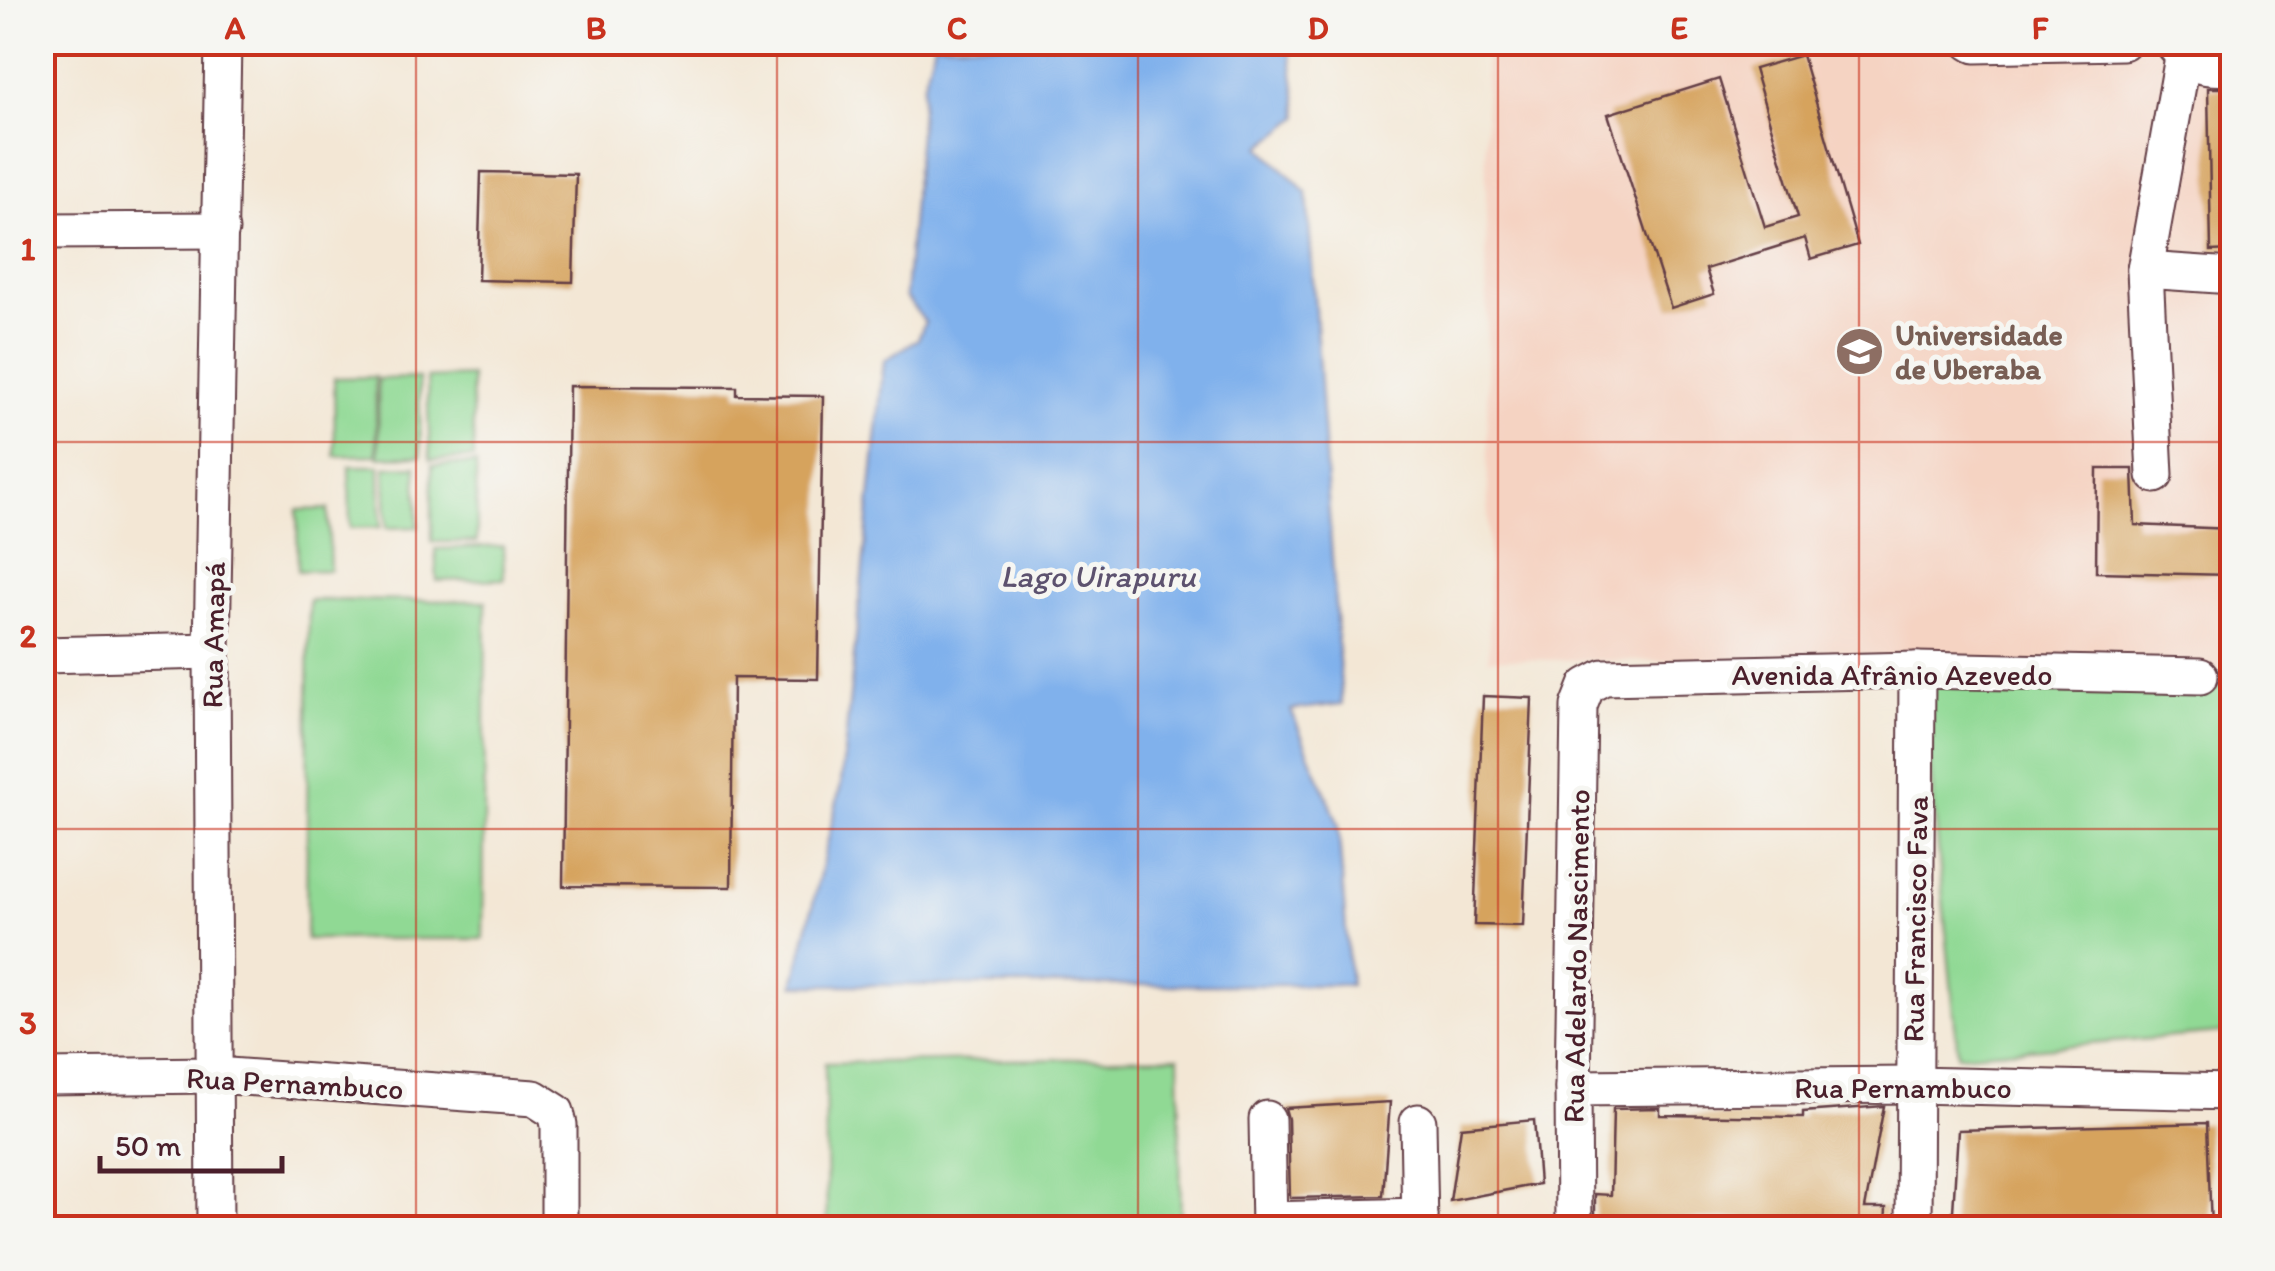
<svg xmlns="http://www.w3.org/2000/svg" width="2275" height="1271" viewBox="0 0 2275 1271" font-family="Itim,sans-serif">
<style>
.built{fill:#f5d3c2}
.green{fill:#90d994;stroke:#6d7c60;stroke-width:2.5}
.water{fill:#80b1ec;stroke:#65688c;stroke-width:2.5}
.building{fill:#d6a35d}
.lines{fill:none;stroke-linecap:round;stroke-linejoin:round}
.minor-casing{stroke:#633d44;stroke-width:39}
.minor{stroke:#fff;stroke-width:35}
.grid{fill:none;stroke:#c8321e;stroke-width:2.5;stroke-opacity:0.55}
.labels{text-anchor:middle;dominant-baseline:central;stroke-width:10;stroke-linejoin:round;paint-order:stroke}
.education-label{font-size:30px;font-weight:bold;fill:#785e54;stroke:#f6f6f2;text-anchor:start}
.street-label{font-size:30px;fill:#4a1f2b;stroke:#f6f6f2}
.water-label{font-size:32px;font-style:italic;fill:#5d526f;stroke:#f6f6f2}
.neatline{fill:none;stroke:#c8321e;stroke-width:4}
.grid-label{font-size:32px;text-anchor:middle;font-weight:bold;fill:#c8321e}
</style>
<rect width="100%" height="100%" fill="#f6f6f2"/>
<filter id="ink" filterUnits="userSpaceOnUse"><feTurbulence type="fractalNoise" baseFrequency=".01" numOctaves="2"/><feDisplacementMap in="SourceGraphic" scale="20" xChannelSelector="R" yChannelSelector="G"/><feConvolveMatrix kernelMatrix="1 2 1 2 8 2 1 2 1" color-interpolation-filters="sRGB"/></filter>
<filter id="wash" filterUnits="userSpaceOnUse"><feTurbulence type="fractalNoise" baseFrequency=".0048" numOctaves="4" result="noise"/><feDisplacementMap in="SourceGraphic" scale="40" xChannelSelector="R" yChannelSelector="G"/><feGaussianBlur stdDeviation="2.25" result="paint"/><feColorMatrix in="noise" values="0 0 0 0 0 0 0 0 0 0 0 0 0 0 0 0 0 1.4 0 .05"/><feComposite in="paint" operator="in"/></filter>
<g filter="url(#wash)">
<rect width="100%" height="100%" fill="#f3e7d5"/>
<!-- built -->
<polygon class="built" points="1485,43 2232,43 2232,669 1489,659"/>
<!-- green -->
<g class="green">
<polygon points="471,376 474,458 430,460 427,378"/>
<polygon points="375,377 377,455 335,456 334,378"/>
<polygon points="419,378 421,456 379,457 378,379"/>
<polygon points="476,464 477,542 432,542 432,465"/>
<polygon points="349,466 380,466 381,527 350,528"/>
<polygon points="416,466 418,527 387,528 385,467"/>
<polygon points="328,509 330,570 298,571 297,510"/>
<polygon points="503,546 504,579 437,581 435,549"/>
<polygon points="309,600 486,601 483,939 306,939"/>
<polygon points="1922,684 2232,687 2232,1032 1958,1055"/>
<polygon points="1179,1057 1181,1228 827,1228 825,1063"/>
</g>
<!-- water -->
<polygon class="water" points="935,43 1289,43 1299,117 1261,147 1307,193 1342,704 1291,710 1338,823 1350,985 794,985 841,784 884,361 918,339 925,322 905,296 923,86"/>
<g id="blocks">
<!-- building -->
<g class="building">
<polygon points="1802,55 1858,245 1811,259 1805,238 1706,269 1714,294 1671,308 1608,114 1719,79 1765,227 1798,217 1754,69"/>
<polygon points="2208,88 2232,88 2232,250 2211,251"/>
<polygon points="481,172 576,174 573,282 478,280"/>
<polygon points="569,386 737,387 737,395 823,396 818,679 733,678 731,887 563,886"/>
<polygon points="2097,469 2133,469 2135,525 2232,529 2232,575 2096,572"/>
<polygon points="1483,696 1532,698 1523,926 1474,925"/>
<polygon points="1390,1102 1383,1196 1290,1198 1288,1119 1285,1108"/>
<polygon points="1884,1106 1865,1208 1886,1208 1885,1228 1744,1228 1744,1219 1595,1221 1595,1194 1611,1195 1613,1109 1660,1108 1660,1115 1803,1117 1803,1112"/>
<polygon points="1534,1120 1539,1184 1450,1201 1461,1127"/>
<polygon points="2207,1123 2211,1228 1952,1228 1958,1130"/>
</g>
</g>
</g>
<g filter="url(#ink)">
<use href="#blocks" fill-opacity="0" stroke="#633d44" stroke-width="2.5"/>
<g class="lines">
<defs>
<g id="minor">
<polyline points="1970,42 1975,45 2123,42"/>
<path d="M2172 42C2191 67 2203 69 2232 67"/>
<polyline points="42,231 221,230"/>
<polyline points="2145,270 2232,276"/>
<polyline points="2155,475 2145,270 2183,57"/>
<polyline points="42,655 212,651"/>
<polyline points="42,1077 215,1075 534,1098 556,1112 559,1125 559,1228"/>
<polyline points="1573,1088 1913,1085 2232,1092"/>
<polyline points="1267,1119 1269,1228"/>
<polyline points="1418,1122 1420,1228"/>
<polyline points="1269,1220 1420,1216"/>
<polyline points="215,1228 212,651 223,42"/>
<polyline points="1574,1228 1573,1088 1579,706 1587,686 1604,677 1917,670 2200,676"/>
<polyline points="1914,1228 1917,670"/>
</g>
</defs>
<!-- minor casing -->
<use href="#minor" class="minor-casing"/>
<!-- minor -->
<use href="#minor" class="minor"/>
</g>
</g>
<!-- grid -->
<path class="grid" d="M416 42V1228M777 42V1228M1138 42V1228M1498 42V1228M1859 42V1228M42 442H2232M42 829H2232"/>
<!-- icons -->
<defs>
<symbol id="university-disc" viewBox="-11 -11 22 22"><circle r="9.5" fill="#8d6e63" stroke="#f6f6f2"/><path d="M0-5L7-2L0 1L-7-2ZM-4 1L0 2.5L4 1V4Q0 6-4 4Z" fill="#fff"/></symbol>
</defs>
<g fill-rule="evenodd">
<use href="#university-disc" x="1832" y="324" width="55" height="55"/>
</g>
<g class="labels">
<!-- education labels -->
<g class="education-label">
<text x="1895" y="334">Universidade<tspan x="1895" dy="34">de Uberaba</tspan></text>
</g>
<!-- street labels -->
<g class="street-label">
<text transform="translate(213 635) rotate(-89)">Rua Amapá</text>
<text x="1892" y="674">Avenida Afrânio Azevedo</text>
<text transform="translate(1915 919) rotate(-89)">Rua Francisco Fava</text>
<text transform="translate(1576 956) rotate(-89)">Rua Adelardo Nascimento</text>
<text transform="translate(295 1083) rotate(3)">Rua Pernambuco</text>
<text x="1903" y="1087">Rua Pernambuco</text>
</g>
<!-- water labels -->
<g class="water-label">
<text x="1098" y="576">Lago Uirapuru</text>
</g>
</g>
<!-- margin -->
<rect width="2275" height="1271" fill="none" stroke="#f6f6f2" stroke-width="110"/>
<!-- scale -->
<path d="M100 1156v15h182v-15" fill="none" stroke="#4a1f2b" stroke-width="5"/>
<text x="115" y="1156" font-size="30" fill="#4a1f2b" stroke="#f6f6f2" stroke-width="8" paint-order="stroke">50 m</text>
<rect x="55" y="55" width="2165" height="1161" class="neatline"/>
<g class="grid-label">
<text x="235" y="39">A</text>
<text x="596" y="39">B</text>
<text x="957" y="39">C</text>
<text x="1318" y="39">D</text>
<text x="1679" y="39">E</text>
<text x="2040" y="39">F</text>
<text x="28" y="260">1</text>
<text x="28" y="647">2</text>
<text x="28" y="1034">3</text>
</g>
</svg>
